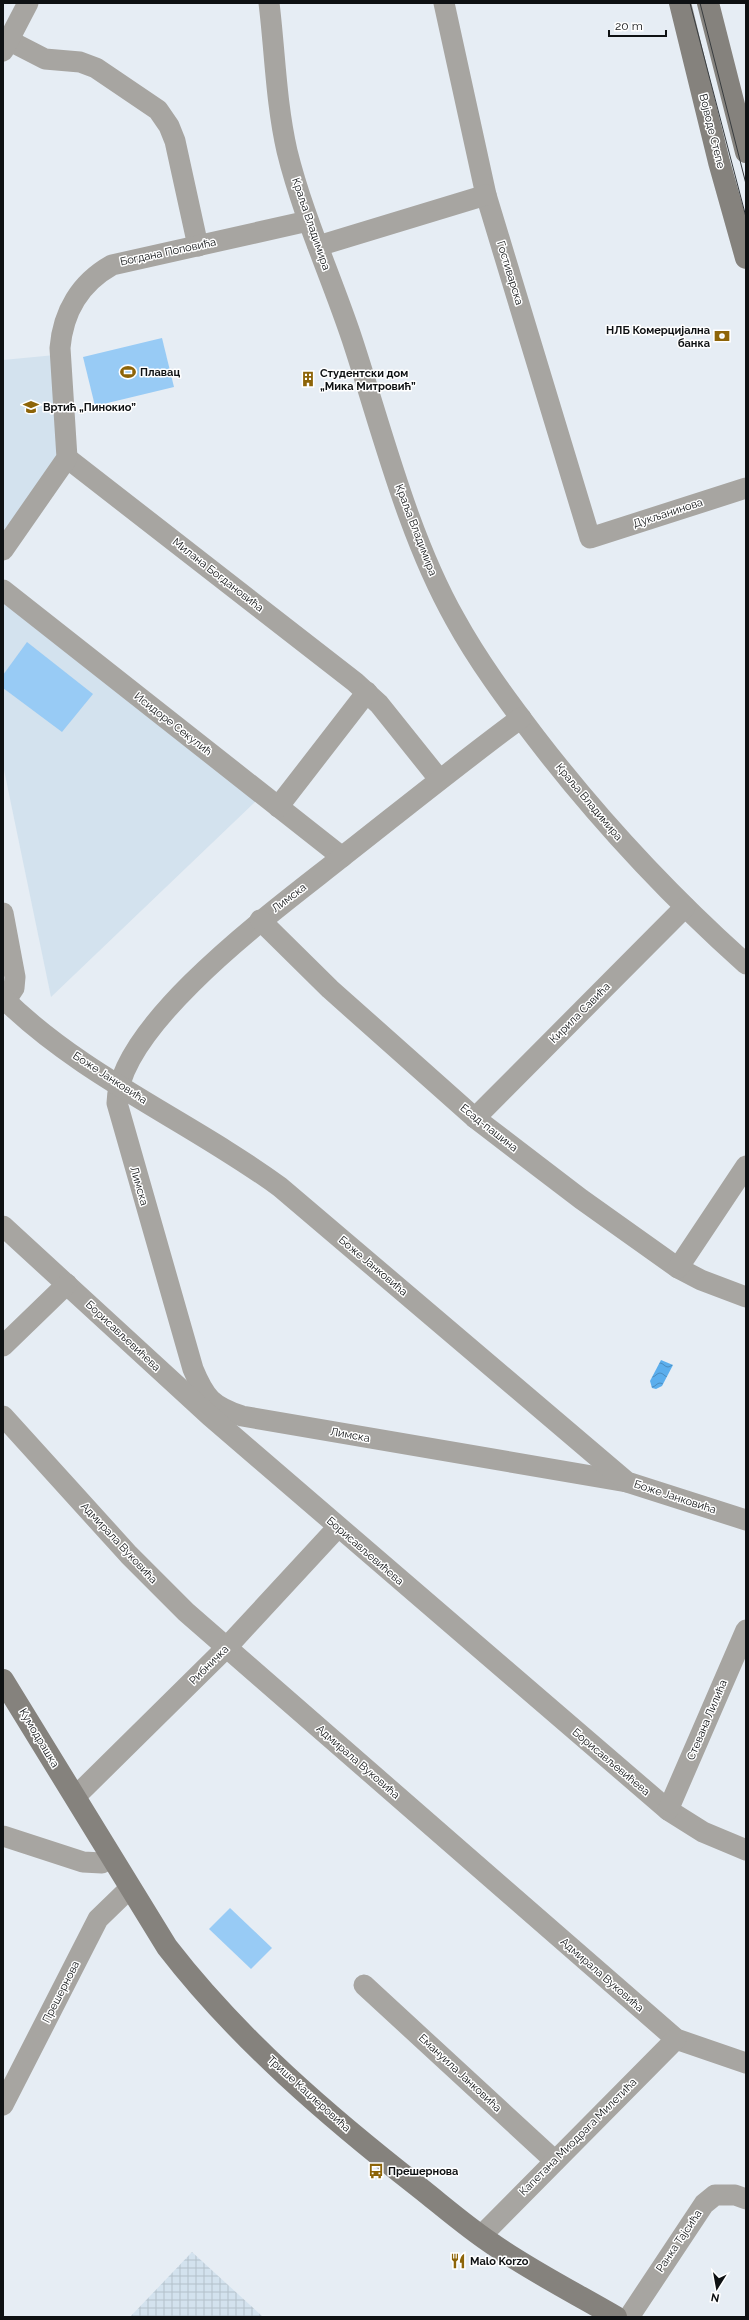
<svg xmlns="http://www.w3.org/2000/svg" width="749" height="2320" viewBox="0 0 749 2320" font-family="Raleway,sans-serif">
<style>
.built{fill:#d3e2ee}
.industrial{fill:url(#industrial-grid)}
.grass{fill:#98cbf5}
.water{fill:url(#water-waves)}
.lines{fill:none;stroke-linecap:round;stroke-linejoin:round}
.street{stroke:#a7a5a1;stroke-width:21}
.secondary{stroke:#85827d;stroke-width:22}
.tram{stroke:#373b3e;stroke-width:1}
.labels{text-anchor:middle;dominant-baseline:central;stroke-width:3;stroke-linejoin:round;paint-order:stroke}
.street-label{font-size:11px;fill:#0e1113;stroke:#fff}
.poi-label{font-size:11px;font-weight:bold;fill:#0e1113;stroke:#fff;text-anchor:start}
</style>
<defs>
<pattern id="industrial-grid" width="8" height="8" patternUnits="userSpaceOnUse"><rect width="8" height="8" fill="#d3e2ee"/><path d="M0 4h8M4 0v8" fill="none" stroke="#b4c1cb"/></pattern>
<pattern id="water-waves" width="16" height="10" patternUnits="userSpaceOnUse"><rect width="16" height="10" fill="#5baeed"/><path d="M0 5q4-4 8 0t8 0" fill="none" stroke="#4a8cbf"/></pattern>
</defs>
<rect width="100%" height="100%" fill="#e6edf4"/>
<!-- built -->
<g class="built">
<polygon points="55,355 61,453 3,535 3,360"/>
<polygon points="3,602 256,801 51,997 3,765"/>
</g>
<!-- industrial -->
<polygon class="industrial" points="192,2252 263,2317 130,2317"/>
<!-- grass -->
<g class="grass">
<polygon points="162,338 174,387 95,406 83,357"/>
<polygon points="27,642 93,694 62,732 3,688 3,675"/>
<polygon points="230,1908 272,1948 251,1969 209,1929"/>
</g>
<!-- water -->
<polygon class="water" points="661,1360 673,1365 662,1386 656,1389 652,1388 650,1381"/>
<g class="lines">
<!-- street -->
<g class="street">
<path d="M269 3C275 52 276 103 287 151 303 216 331 276 352 339 382 430 408 536 455 619 478 661 507 700 536 738 599 820 669 895 746 964"/>
<polyline points="444,3 486,195 590,538 746,488"/>
<polyline points="8,40 45,59 80,62 96,68 158,110 169,126 175,141 198,246"/>
<polyline points="3,51 28,3"/>
<polyline points="318,246 486,195"/>
<polyline points="67,458 355,682 379,704 439,779"/>
<path d="M3 550 67 458 60 348C63 312 80 283 112 265L308 221"/>
<polyline points="3,590 342,857"/>
<path d="M521 718C460 763 402 810 342 857 282 905 118 1023 117 1103L193 1369C205 1398 212 1406 242 1416L627 1482"/>
<polyline points="278,807 367,692"/>
<polyline points="3,913 15,977 14,988 6,1000"/>
<polyline points="260,920 330,989 475,1118 581,1199 678,1268 701,1280 746,1297"/>
<path d="M3 998C83 1077 190 1121 280 1187L627 1482 746 1520"/>
<polyline points="475,1118 685,907"/>
<polyline points="3,1226 210,1416 668,1810 703,1832 746,1850"/>
<polyline points="678,1268 746,1166"/>
<polyline points="3,1346 67,1284"/>
<polyline points="3,1416 129,1555 186,1612 676,2039 746,2063"/>
<polyline points="75,1797 227,1647 337,1528"/>
<polyline points="668,1810 746,1630"/>
<polyline points="3,1836 83,1862 102,1863 111,1857"/>
<polyline points="364,1985 555,2161"/>
<polyline points="3,2105 98,1919 130,1888"/>
<polyline points="481,2236 676,2039"/>
<polyline points="629,2317 704,2204 715,2195 735,2195 746,2199"/>
</g>
<!-- secondary -->
<g class="secondary">
<polyline points="680,3 719,162 746,258"/>
<polyline points="708,3 746,152"/>
<path d="M3 1680 167 1947C238 2039 329 2117 420 2188 444 2207 468 2228 494 2245 533 2272 575 2293 616 2317"/>
</g>
<!-- tram -->
<g class="tram">
<polyline points="690,3 746,217"/>
<polyline points="700,3 746,184"/>
</g>
</g>
<!-- icons -->
<defs>
<symbol id="bank-bare" viewBox="-9 -9 18 18"><path d="M-6-4H6V4H-6ZM0-2.3a2.3 2.3 0 1 0 0 4.6a2.3 2.3 0 1 0 0-4.6Z" fill="#8d6408" stroke="#fff" stroke-width="2.5" paint-order="stroke"/></symbol>
<symbol id="stadium-bare" viewBox="-9 -9 18 18"><path d="M0-5a6.5 5 0 1 0 0 10a6.5 5 0 1 0 0-10ZM-3.5-1.8h7v3.6h-7Z" fill="#8d6408" stroke="#fff" stroke-width="2.5" paint-order="stroke"/></symbol>
<symbol id="building-bare" viewBox="-9 -9 18 18"><path d="M-4-6H4V6H1V3H-1V6H-4ZM-2.5-4.3h1.7v1.8h-1.7ZM.8-4.3h1.7v1.8H.8ZM-2.5-1h1.7V.8h-1.7ZM.8-1h1.7V.8H.8Z" fill="#8d6408" stroke="#fff" stroke-width="2.5" paint-order="stroke"/></symbol>
<symbol id="school-bare" viewBox="-9 -9 18 18"><path d="M0-5L7-2L0 1L-7-2ZM-4 1L0 2.5L4 1V4Q0 6-4 4Z" fill="#8d6408" stroke="#fff" stroke-width="2.5" paint-order="stroke"/></symbol>
<symbol id="bus-bare" viewBox="-9 -9 18 18"><path d="M-5-6H5V4H4V6H2V4H-2V6H-4V4H-5ZM-3.5-4V0h7V-4ZM-3.5 1.2v1.5H-2V1.2ZM2 1.2v1.5H3.5V1.2Z" fill="#8d6408" stroke="#fff" stroke-width="2.5" paint-order="stroke"/></symbol>
<symbol id="restaurant-bare" viewBox="-9 -9 18 18"><path d="M-5-6h1v4h1v-4h1v4h1v-4h1v5L-1.5 .5V6h-2V.5L-5-1ZM5-6V6H3V1.5H1.5Q1.5-4 5-6Z" fill="#8d6408" stroke="#fff" stroke-width="2.5" paint-order="stroke"/></symbol>
</defs>
<g fill-rule="evenodd">
<use href="#bank-bare" x="711" y="325" width="22" height="22"/>
<use href="#stadium-bare" x="117" y="361" width="22" height="22"/>
<use href="#building-bare" x="297" y="368" width="22" height="22"/>
<use href="#school-bare" x="20" y="396" width="22" height="22"/>
<use href="#bus-bare" x="365" y="2160" width="22" height="22"/>
<use href="#restaurant-bare" x="447" y="2250" width="22" height="22"/>
</g>
<g class="labels">
<!-- street labels -->
<g class="street-label">
<text transform="translate(712 131) rotate(76)">Војводе Степе</text>
<text transform="translate(311 224) rotate(71)">Краља Владимира</text>
<text transform="translate(168 252) rotate(-12)">Богдана Поповића</text>
<text transform="translate(510 273) rotate(73)">Гостиварска</text>
<text transform="translate(668 513) rotate(-18)">Дукљанинова</text>
<text transform="translate(416 530) rotate(69)">Краља Владимира</text>
<text transform="translate(218 575) rotate(38)">Милана Богдановића</text>
<text transform="translate(173 724) rotate(38)">Исидоре Секулић</text>
<text transform="translate(589 802) rotate(50)">Краља Владимира</text>
<text transform="translate(289 898) rotate(-37)">Лимска</text>
<text transform="translate(580 1013) rotate(-45)">Кирила Савића</text>
<text transform="translate(110 1078) rotate(33)">Боже Јанковића</text>
<text transform="translate(489 1128) rotate(38)">Есад-пашина</text>
<text transform="translate(139 1186) rotate(74)">Лимска</text>
<text transform="translate(373 1266) rotate(40)">Боже Јанковића</text>
<text transform="translate(123 1336) rotate(43)">Борисављевићева</text>
<text transform="translate(350 1435) rotate(10)">Лимска</text>
<text transform="translate(675 1497) rotate(18)">Боже Јанковића</text>
<text transform="translate(119 1543) rotate(47)">Адмирала Вуковића</text>
<text transform="translate(365 1551) rotate(41)">Борисављевићева</text>
<text transform="translate(209 1665) rotate(-45)">Рибничка</text>
<text transform="translate(707 1720) rotate(-67)">Стевана Лилића</text>
<text transform="translate(39 1738) rotate(59)">Кумодрашка</text>
<text transform="translate(358 1762) rotate(41)">Адмирала Вуковића</text>
<text transform="translate(611 1762) rotate(40)">Борисављевићева</text>
<text transform="translate(602 1975) rotate(41)">Адмирала Вуковића</text>
<text transform="translate(61 1992) rotate(-63)">Прешернова</text>
<text transform="translate(460 2073) rotate(43)">Емануила Јанковића</text>
<text transform="translate(309 2094) rotate(42)">Трише Кацлеровића</text>
<text transform="translate(578 2137) rotate(-45)">Капетана Миодрага Милетића</text>
<text transform="translate(679 2241) rotate(-56)">Ранка Тајсића</text>
</g>
<!-- poi labels -->
<g class="poi-label">
<text x="710" y="330" text-anchor="end">НЛБ Комерцијална<tspan x="710" dy="13">банка</tspan></text>
<text x="140" y="372">Плавац</text>
<text x="320" y="373">Студентски дом<tspan x="320" dy="13">„Мика Митровић”</tspan></text>
<text x="43" y="407">Вртић „Пинокио”</text>
<text x="388" y="2171">Прешернова</text>
<text x="470" y="2261">Malo Korzo</text>
</g>
</g>
<!-- border -->
<rect width="749" height="2320" fill="none" stroke="#0e1113" stroke-width="8"/>
<!-- north arrow -->
<g transform="translate(717 2288) rotate(191)" stroke="#ffffff" stroke-width="3" paint-order="stroke">
<path d="M0-3L7 15L0 10L-7 15Z" fill="#0e1113"/>
<text y="-6" font-size="11" font-weight="bold" text-anchor="middle" fill="#0e1113">N</text>
</g>
<!-- scale -->
<path d="M609 30v6h57v-6" fill="none" stroke="#0e1113" stroke-width="2"/>
<text x="615" y="30" font-size="12" fill="#0e1113" stroke="#ffffff" stroke-width="3" paint-order="stroke">20 m</text>
</svg>
